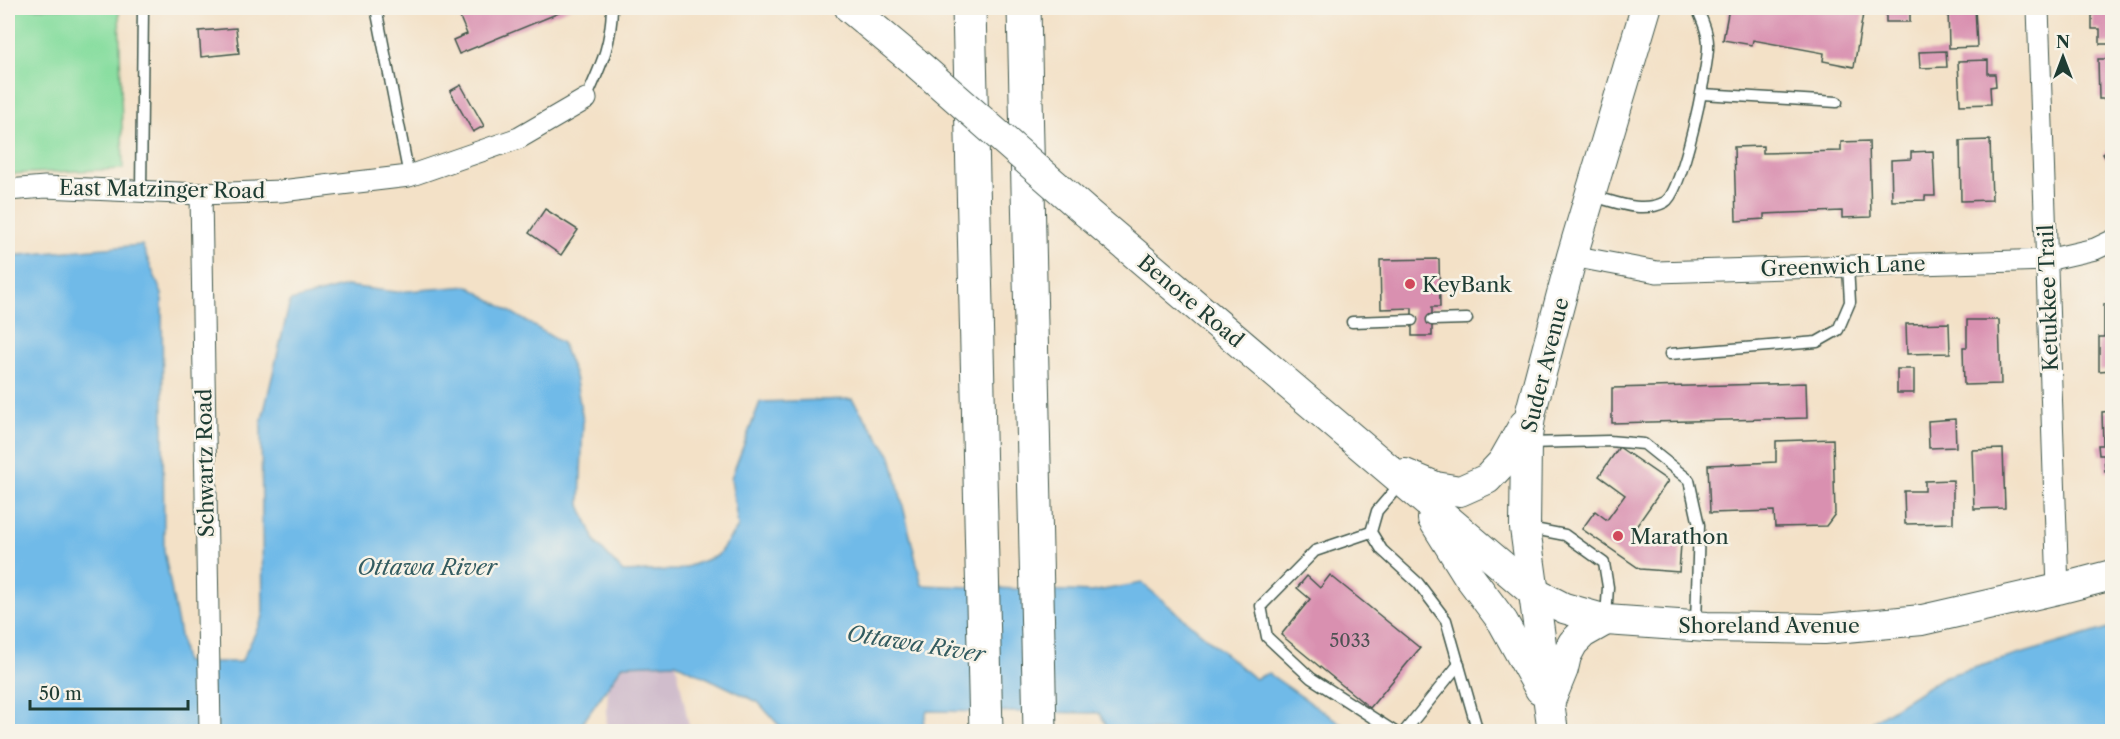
<svg xmlns="http://www.w3.org/2000/svg" width="2120" height="739" viewBox="0 0 2120 739" font-family="'Libre Caslon Text',serif">
<style>
.industrial{fill:#d0bdcc}
.green{fill:#8adea1;stroke:#548e6a;stroke-width:1.5}
.water{fill:#6fbae8;stroke:#477c8e;stroke-width:1.5}
.building{fill:#d990b0}
.lines{fill:none;stroke-linecap:round;stroke-linejoin:round}
.lane-casing{stroke:#3f564a;stroke-width:13}
.street-casing{stroke:#3f564a;stroke-width:23}
.secondary-casing{stroke:#3f564a;stroke-width:32}
.highway-casing{stroke:#3f564a;stroke-width:35}
.lane{stroke:#fff;stroke-width:10}
.street{stroke:#fff;stroke-width:21}
.secondary{stroke:#fff;stroke-width:30}
.highway{stroke:#fff;stroke-width:33}
.secondary-bridge-casing{stroke:#3f564a;stroke-width:32;stroke-linecap:butt}
.secondary-bridge{stroke:#fff;stroke-width:30}
.poi-dot{fill:#d1495b;stroke:#f7f3e8;stroke-width:2}
.labels{text-anchor:middle;dominant-baseline:central;stroke-width:5;stroke-linejoin:round;paint-order:stroke}
.number-label{font-size:18px;fill:#4e5253}
.street-label{font-size:21px;fill:#1f3d34;stroke:#f7f3e8}
.poi-label{font-size:21px;fill:#1f3d34;stroke:#f7f3e8;text-anchor:start}
.water-label{font-size:22px;font-style:italic;fill:#335c61;stroke:#f7f3e8}
</style>
<rect width="100%" height="100%" fill="#f7f3e8"/>
<filter id="ink" filterUnits="userSpaceOnUse"><feTurbulence type="fractalNoise" baseFrequency=".0167" numOctaves="2"/><feDisplacementMap in="SourceGraphic" scale="12" xChannelSelector="R" yChannelSelector="G"/><feConvolveMatrix kernelMatrix="1 2 1 2 8 2 1 2 1" color-interpolation-filters="sRGB"/></filter>
<filter id="wash" filterUnits="userSpaceOnUse"><feTurbulence type="fractalNoise" baseFrequency=".008" numOctaves="4" result="noise"/><feDisplacementMap in="SourceGraphic" scale="24" xChannelSelector="R" yChannelSelector="G"/><feGaussianBlur stdDeviation="1.35" result="paint"/><feColorMatrix in="noise" values="0 0 0 0 0 0 0 0 0 0 0 0 0 0 0 0 0 1.4 0 .05"/><feComposite in="paint" operator="in"/></filter>
<g filter="url(#wash)">
<rect width="100%" height="100%" fill="#f3e1c7"/>
<!-- industrial -->
<polygon class="industrial" points="676,663 690,731 606,732 608,687 623,665"/>
<!-- green -->
<polygon class="green" points="8,8 119,8 123,169 8,174"/>
<!-- water -->
<g class="water">
<polygon points="142,245 162,294 164,550 185,662 241,662 263,617 261,424 290,301 346,286 396,292 468,286 562,343 575,376 583,420 580,505 596,543 623,572 678,570 717,556 738,527 731,478 760,402 852,399 891,456 922,585 1091,592 1142,583 1255,679 1268,673 1351,731 1110,731 1099,713 927,711 921,731 784,731 758,702 676,663 623,665 577,731 8,732 8,256"/>
<polygon points="2112,627 2112,731 1861,731 1875,720 1943,677"/>
</g>
<g id="blocks">
<!-- building -->
<g class="building">
<polygon points="456,8 571,8 459,54 453,40 467,34"/>
<polygon points="1729,8 1864,8 1854,67 1823,61 1824,53 1753,40 1752,45 1723,40"/>
<rect x="1886" y="8" width="24" height="14"/>
<polygon points="1948,8 1975,8 1977,47 1949,48"/>
<polygon points="2092,13 2112,13 2112,44 2100,44 2100,29 2092,29"/>
<polygon points="236,28 239,53 201,57 199,31"/>
<polygon points="1946,51 1947,67 1920,68 1919,52"/>
<polygon points="2098,59 2112,59 2112,99 2099,99"/>
<polygon points="1988,60 1988,74 1995,74 1996,86 1990,87 1991,104 1960,105 1958,61"/>
<polygon points="461,85 484,126 473,132 450,91"/>
<polygon points="1990,140 1992,200 1961,201 1960,141"/>
<polygon points="1869,141 1871,217 1842,218 1842,211 1764,214 1764,219 1736,221 1734,147 1763,146 1763,153 1841,151 1841,142"/>
<polygon points="2112,148 2112,169 2103,154"/>
<polygon points="1933,151 1935,196 1925,196 1925,200 1892,201 1891,160 1911,159 1911,152"/>
<polygon points="545,209 578,230 561,255 529,233"/>
<polygon points="1439,259 1440,307 1432,307 1432,336 1412,336 1412,308 1381,309 1380,260"/>
<polygon points="2104,304 2112,304 2112,370 2099,371 2099,337 2104,337"/>
<polygon points="1967,320 1999,320 2001,384 1964,385 1963,347 1967,347"/>
<polygon points="1949,323 1950,353 1907,354 1906,324"/>
<rect x="1897" y="369" width="17" height="24"/>
<polygon points="1806,383 1807,418 1612,423 1612,388"/>
<polygon points="2112,411 2112,472 2105,472 2104,455 2099,455 2098,445 2103,445 2102,412"/>
<polygon points="1955,419 1956,447 1929,448 1928,421"/>
<polygon points="1833,439 1835,514 1826,526 1775,527 1774,511 1710,513 1708,465 1776,462 1776,441"/>
<polygon points="1619,447 1668,481 1633,531 1647,541 1681,544 1679,572 1640,569 1582,529 1595,511 1607,520 1625,495 1599,476"/>
<polygon points="2003,449 2005,508 1974,509 1972,450"/>
<polygon points="1953,480 1953,523 1905,524 1904,491 1925,491 1925,481"/>
<polygon points="1330,575 1420,648 1370,708 1281,635 1310,599 1297,588 1307,576 1320,588"/>
</g>
</g>
</g>
<g filter="url(#ink)">
<use href="#blocks" fill-opacity="0" stroke="#3f564a" stroke-width="1.5"/>
<g class="lines">
<defs>
<g id="lane">
<polyline points="376,8 409,176"/>
<polyline points="1702,94 1837,102"/>
<path d="M586 99C601 65 611 46 612 8"/>
<polyline points="141,191 143,8"/>
<path d="M1593 196C1616 202 1642 214 1665 202 1683 192 1707 72 1708 48 1709 34 1702 20 1697 8"/>
<polyline points="1432,320 1467,319"/>
<polyline points="1352,322 1412,320"/>
<polyline points="1670,354 1817,342 1838,330 1850,302 1848,266"/>
<polyline points="1527,443 1609,441 1644,444 1689,480 1699,525 1696,624"/>
<polyline points="1401,483 1377,511 1371,532 1382,550 1418,583 1446,620 1478,732"/>
<polyline points="1529,528 1565,535 1604,563 1608,587 1606,618"/>
<polyline points="1371,532 1315,551 1261,606 1267,637 1311,678 1395,732"/>
<polyline points="1404,732 1459,664"/>
</g>
<g id="street">
<polyline points="2038,8 2058,589"/>
<polyline points="8,190 45,187 201,194 281,191 409,176 519,138 586,99"/>
<polyline points="201,194 210,732"/>
<polyline points="1572,256 1657,272 2047,260 2095,249 2112,241"/>
</g>
<g id="secondary">
<polyline points="850,8 915,62"/>
<polyline points="1086,212 1533,592 1564,608 1606,620 1707,627 1824,629 1922,620 2058,589 2112,575"/>
<polyline points="1405,474 1436,487 1460,491 1487,479 1503,462 1524,425"/>
<polyline points="1433,519 1468,575 1503,622 1540,689"/>
<polyline points="1550,701 1563,669 1566,656 1573,643 1583,633 1606,620"/>
<polyline points="1553,732 1525,528 1526,443 1531,411 1572,256 1646,8"/>
</g>
<g id="highway">
<polyline points="969,8 986,732"/>
<polyline points="1024,8 1040,732"/>
</g>
</defs>
<!-- lane casing -->
<use href="#lane" class="lane-casing"/>
<!-- street casing -->
<use href="#street" class="street-casing"/>
<!-- secondary casing -->
<use href="#secondary" class="secondary-casing"/>
<!-- highway casing -->
<use href="#highway" class="highway-casing"/>
<!-- lane -->
<use href="#lane" class="lane"/>
<!-- street -->
<use href="#street" class="street"/>
<!-- secondary -->
<use href="#secondary" class="secondary"/>
<!-- highway -->
<use href="#highway" class="highway"/>
<defs>
<polyline id="secondary-bridge" points="915,62 1086,212"/>
</defs>
<!-- secondary-bridge casing -->
<use href="#secondary-bridge" class="secondary-bridge-casing"/>
<!-- secondary-bridge -->
<use href="#secondary-bridge" class="secondary-bridge"/>
</g>
</g>
<!-- markers -->
<g class="poi-dot">
<circle cx="1410" cy="284" r="6"/>
<circle cx="1618" cy="536" r="6"/>
</g>
<g class="labels">
<!-- number labels -->
<g class="number-label">
<text x="1350" y="641">5033</text>
</g>
<!-- street labels -->
<g class="street-label">
<text transform="translate(162 189) rotate(1)">East Matzinger Road</text>
<text transform="translate(1843 266) rotate(-2)">Greenwich Lane</text>
<text transform="translate(2048 298) rotate(-92)">Ketukkee Trail</text>
<text transform="translate(1191 301) rotate(40)">Benore Road</text>
<text transform="translate(1545 365) rotate(-76)">Suder Avenue</text>
<text transform="translate(205 463) rotate(-91)">Schwartz Road</text>
<text x="1769" y="625">Shoreland Avenue</text>
</g>
<!-- poi labels -->
<g class="poi-label">
<text x="1422" y="284">KeyBank</text>
<text x="1630" y="536">Marathon</text>
</g>
<!-- water labels -->
<g class="water-label">
<text x="427" y="567">Ottawa River</text>
<text transform="translate(916 644) rotate(9)">Ottawa River</text>
</g>
</g>
<!-- margin -->
<rect width="2120" height="739" fill="none" stroke="#f7f3e8" stroke-width="30"/>
<!-- north arrow -->
<g transform="translate(2063 57)" stroke="#f7f3e8" stroke-width="4.5" paint-order="stroke">
<path d="M0-4.5L10 22L0 15L-10 22Z" fill="#1f3d34"/>
<text y="-9" font-size="16" font-weight="bold" text-anchor="middle" fill="#1f3d34">N</text>
</g>
<!-- scale -->
<path d="M30 700v9h158v-9" fill="none" stroke="#1f3d34" stroke-width="3"/>
<text x="39" y="700" font-size="18" fill="#1f3d34" stroke="#f7f3e8" stroke-width="4.5" paint-order="stroke">50 m</text>
</svg>
